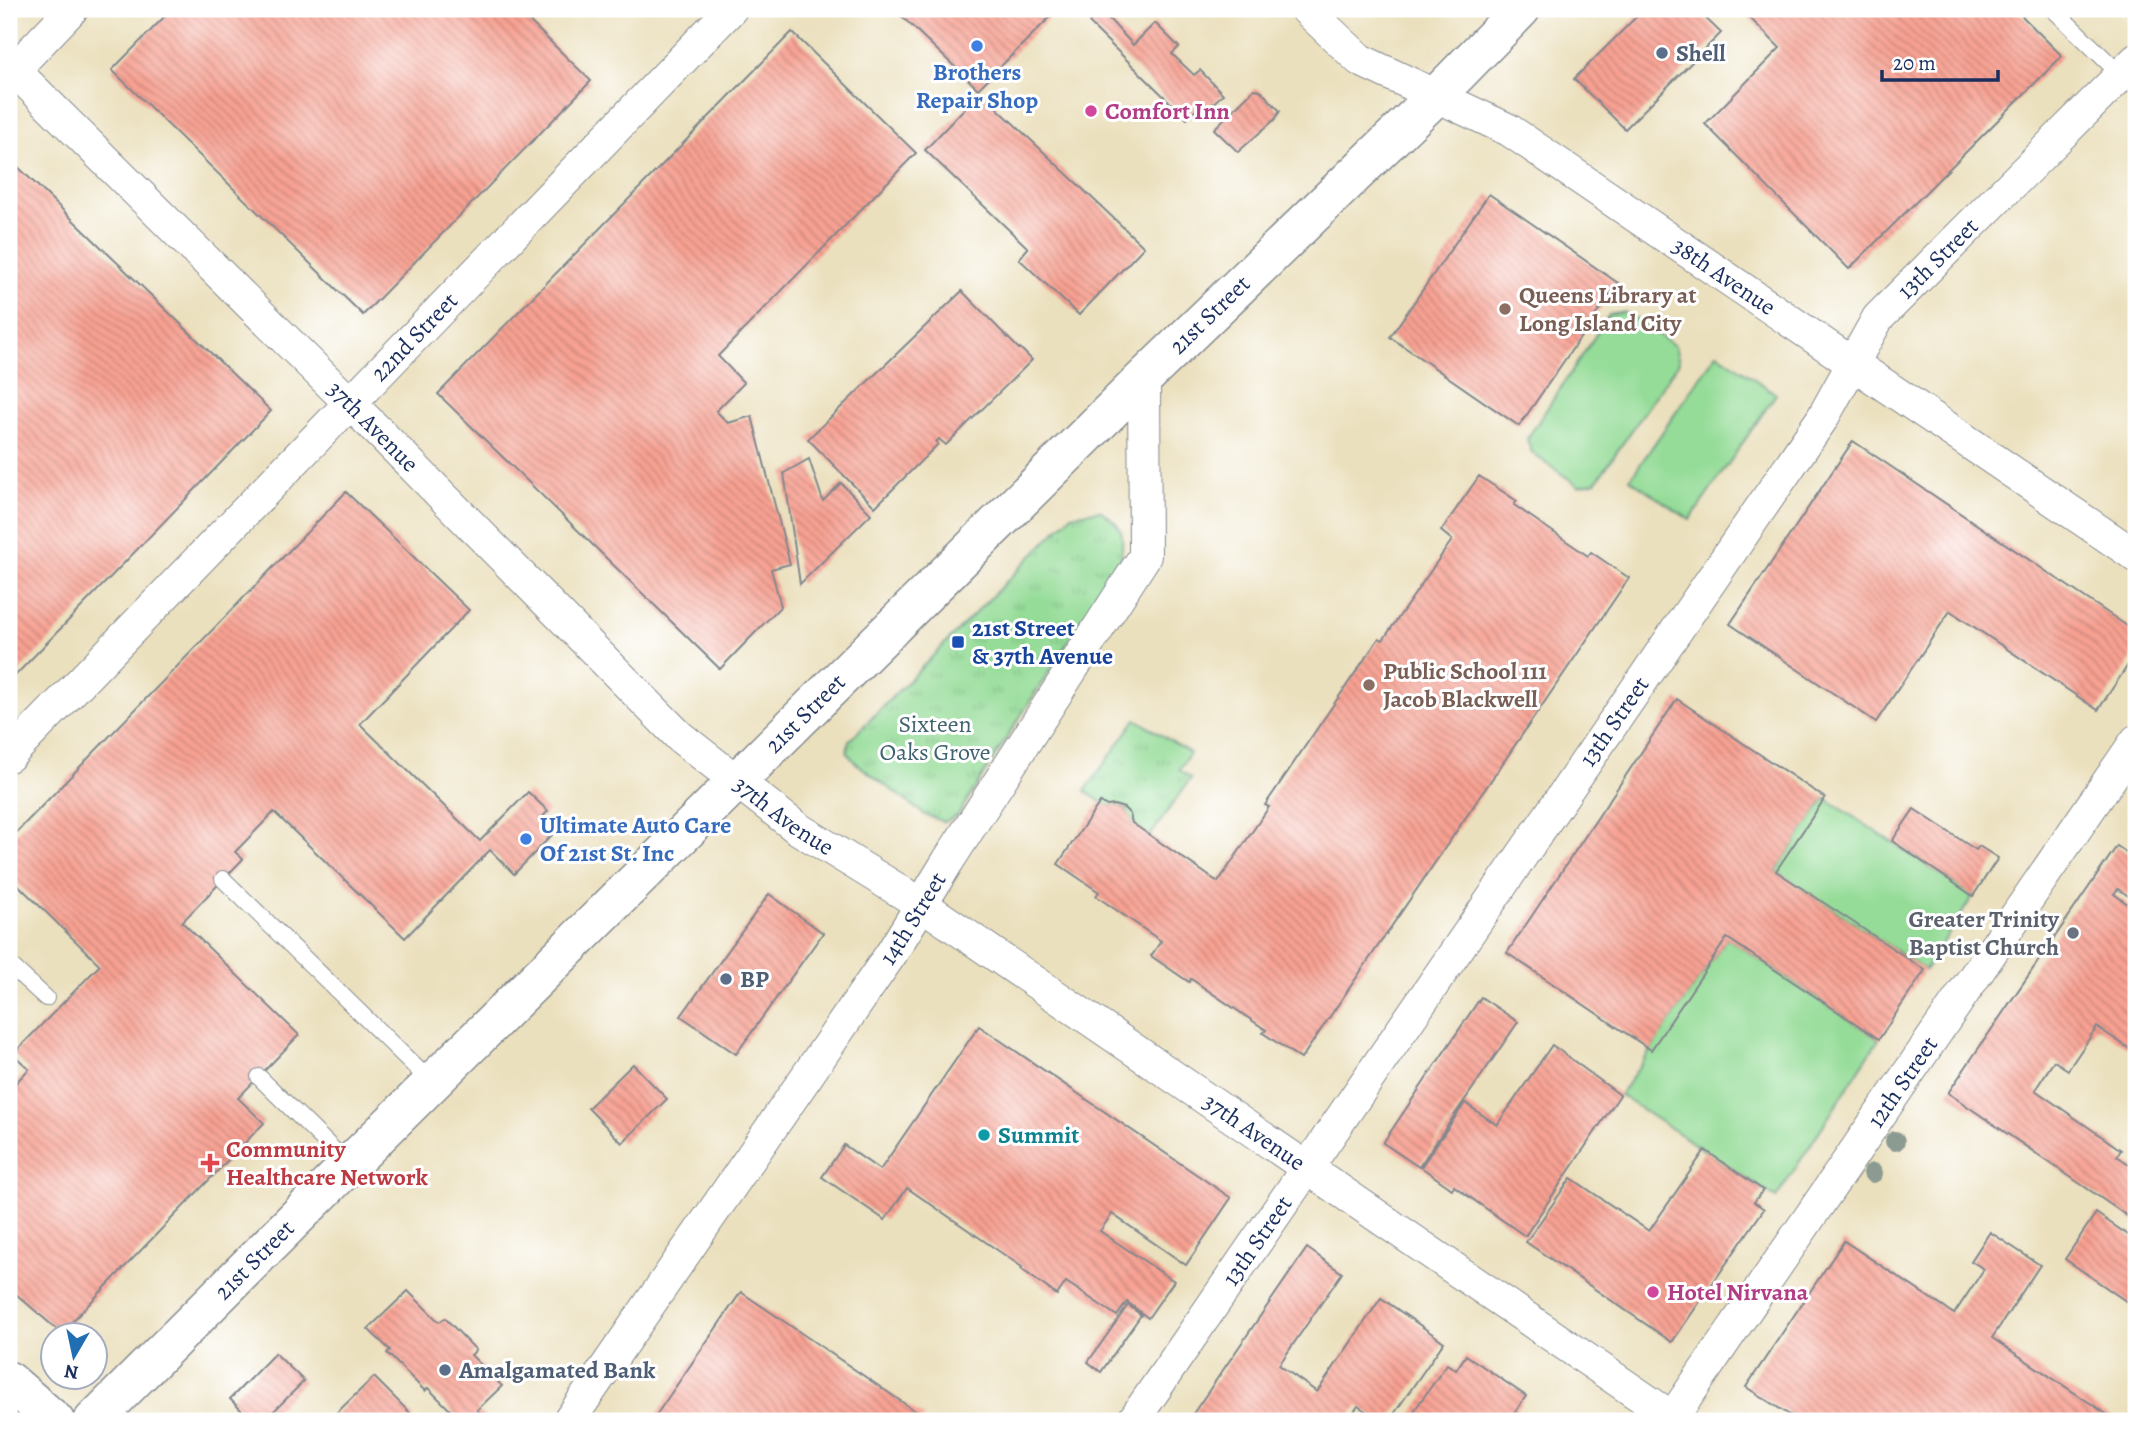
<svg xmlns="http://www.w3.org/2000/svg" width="2145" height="1430" viewBox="0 0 2145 1430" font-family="Alegreya,serif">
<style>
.grass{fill:#94dc97;stroke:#58867a;stroke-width:2}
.park{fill:url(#park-tufts);stroke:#58867a;stroke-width:2}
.building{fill:url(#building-back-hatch)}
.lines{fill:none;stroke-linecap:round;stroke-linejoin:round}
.service-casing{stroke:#83888e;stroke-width:18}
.minor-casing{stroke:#83888e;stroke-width:34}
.tertiary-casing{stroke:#83888e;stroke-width:41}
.primary-casing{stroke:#83888e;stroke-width:41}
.service{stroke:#fff;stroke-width:16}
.minor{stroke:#fff;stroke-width:32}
.tertiary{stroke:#fff;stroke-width:38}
.primary{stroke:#fff;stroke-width:38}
.tree{fill:#8c9b92}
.shop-dot{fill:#3f7fe0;stroke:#fff;stroke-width:2.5}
.service-dot{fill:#5c6f8a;stroke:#fff;stroke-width:2.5}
.hotel-dot{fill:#d1479c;stroke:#fff;stroke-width:2.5}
.education-dot{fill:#8d6e63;stroke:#fff;stroke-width:2.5}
.transit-dot{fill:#1a4fb4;stroke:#fff;stroke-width:2.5}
.worship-dot{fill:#6b7280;stroke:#fff;stroke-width:2.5}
.culture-dot{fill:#0f9aa8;stroke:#fff;stroke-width:2.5}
.health-dot{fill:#e0444e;stroke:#fff;stroke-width:2.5}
.labels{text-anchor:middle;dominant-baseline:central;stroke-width:6;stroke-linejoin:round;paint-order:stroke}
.service-label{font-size:24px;font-weight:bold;fill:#4e5e75;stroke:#fff;text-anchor:start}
.shop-label{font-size:24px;font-weight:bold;fill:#366cbe;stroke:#fff}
.hotel-label{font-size:24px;font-weight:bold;fill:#b23c85;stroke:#fff;text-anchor:start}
.street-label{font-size:24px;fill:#1b2f5e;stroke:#fff}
.education-label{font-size:24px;font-weight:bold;fill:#785e54;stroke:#fff;text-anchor:start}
.transit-label{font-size:24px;font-weight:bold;fill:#164399;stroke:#fff;text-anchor:start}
.park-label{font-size:24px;fill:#3f636f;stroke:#fff}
.worship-label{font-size:24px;font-weight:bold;fill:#5b616d;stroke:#fff;text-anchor:end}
.culture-label{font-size:24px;font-weight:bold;fill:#0d838f;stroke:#fff;text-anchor:start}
.health-label{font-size:24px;font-weight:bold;fill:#be3a42;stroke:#fff;text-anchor:start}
</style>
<defs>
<pattern id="park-tufts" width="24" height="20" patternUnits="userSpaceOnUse" patternTransform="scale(1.75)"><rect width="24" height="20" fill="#94dc97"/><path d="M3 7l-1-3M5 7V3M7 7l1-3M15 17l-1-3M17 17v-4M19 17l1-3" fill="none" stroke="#7fbd85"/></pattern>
<pattern id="building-back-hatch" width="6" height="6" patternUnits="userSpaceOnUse" patternTransform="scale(1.75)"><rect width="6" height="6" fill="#f8a192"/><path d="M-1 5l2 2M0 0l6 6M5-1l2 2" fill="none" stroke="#c8847a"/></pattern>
</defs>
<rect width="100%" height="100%" fill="#fff"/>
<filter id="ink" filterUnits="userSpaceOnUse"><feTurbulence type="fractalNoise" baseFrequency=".0143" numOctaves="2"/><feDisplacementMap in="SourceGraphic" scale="14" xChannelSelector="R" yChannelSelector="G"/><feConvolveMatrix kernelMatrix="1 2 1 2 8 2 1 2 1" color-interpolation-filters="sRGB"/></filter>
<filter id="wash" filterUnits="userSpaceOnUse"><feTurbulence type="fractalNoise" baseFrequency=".00686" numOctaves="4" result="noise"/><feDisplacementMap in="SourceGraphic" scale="28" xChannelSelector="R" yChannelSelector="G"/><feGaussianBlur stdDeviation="1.57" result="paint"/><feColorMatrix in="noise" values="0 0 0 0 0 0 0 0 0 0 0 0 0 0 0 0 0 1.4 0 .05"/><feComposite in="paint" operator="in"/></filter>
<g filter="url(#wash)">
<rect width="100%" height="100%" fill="#ebe0bd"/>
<!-- grass -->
<g class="grass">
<polygon points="1625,312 1675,346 1679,362 1596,482 1579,486 1532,453 1527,439 1609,315"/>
<polygon points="1717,353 1776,394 1690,520 1630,479"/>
<polygon points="1825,798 1973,896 1925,970 1776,871"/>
<polygon points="1727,938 1879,1039 1776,1198 1620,1095"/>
</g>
<!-- park -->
<g class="park">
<path d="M1100 510C1122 526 1125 530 1121 558L958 815 945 822 925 815 856 763 847 753 849 741 1072 515Z"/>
<path d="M1136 719 1190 753 1179 770 1191 778 1150 836 1132 823C1129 809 1122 803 1107 806L1085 791Z"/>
</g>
<g id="blocks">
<!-- building -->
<g class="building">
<polygon points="172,9 517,9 591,81 363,315 112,70"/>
<polygon points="894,9 1058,9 978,89"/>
<polygon points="1098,9 1100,9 1133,45 1155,23 1179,47 1172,54 1194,75 1200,70 1223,94 1202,114 1197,109 1187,119 1089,23"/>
<polygon points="1644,9 1696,9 1721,33 1625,129 1574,79"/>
<polygon points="1741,9 2015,9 2062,56 1849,269 1705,124 1780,48"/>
<polygon points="792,32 916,153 718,356 744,383 716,411 728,423 752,416 790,564 771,569 781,606 720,669 438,394"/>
<polygon points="1254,89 1260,90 1280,111 1275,119 1238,152 1214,129"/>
<polygon points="980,92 1144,247 1079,315 1019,259 1028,248 925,150"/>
<polygon points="17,166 271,411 9,682 9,174"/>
<polygon points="1489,194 1618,283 1519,426 1390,337"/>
<polygon points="962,291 1019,349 1020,348 1032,360 946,445 939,439 936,442 938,444 875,507 808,439"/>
<polygon points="1853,441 2136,632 2136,653 2098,710 1950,611 1876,722 1730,624"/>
<polygon points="809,459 823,501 841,483 871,514 800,584 784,473"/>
<polygon points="1479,476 1517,501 1514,505 1588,556 1591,552 1629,578 1301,1059 1263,1033 1266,1030 1191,979 1189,982 1151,956 1161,941 1096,896 1099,892 1058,864 1100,802 1107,806 1114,805 1124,808 1130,814 1132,823 1218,882 1269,807 1265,805 1379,638 1383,640 1452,540 1441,531"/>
<polygon points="346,492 469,610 360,724 480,841 528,792 548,811 539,821 552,835 514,874 490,850 405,938 274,812 235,852 243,859 182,922 299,1035 238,1098 264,1123 61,1333 9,1288 9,1090 29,1069 13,1054 100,965 9,876 9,840"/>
<polygon points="1677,699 1825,798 1776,871 1925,970 1879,1039 1727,938 1651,1050 1507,953"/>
<polygon points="1914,809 1976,850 1979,846 1998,858 1973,896 1892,841"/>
<polygon points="2117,846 2136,859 2136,901 2118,889 2114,894 2136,910 2136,1053 2097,1027 2068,1070 2054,1061 2035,1090 2121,1150 2117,1156 2136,1169 2136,1222 1948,1093"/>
<polygon points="769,894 823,933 736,1054 681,1016"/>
<polygon points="1481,997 1518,1022 1419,1167 1383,1143"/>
<polygon points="979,1026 1231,1198 1186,1265 1112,1214 1100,1231 1174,1281 1148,1318 1127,1302 1117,1316 1066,1282 1057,1295 1021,1269 1022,1267 907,1188 885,1220 822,1177 844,1145 880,1170"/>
<polygon points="1552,1045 1620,1095 1525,1236 1454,1186 1452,1189 1421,1167 1465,1103 1497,1125"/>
<polygon points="633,1064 667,1099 622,1143 588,1108"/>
<polygon points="1705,1150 1763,1190 1754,1202 1764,1209 1672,1342 1526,1242 1571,1178 1649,1231"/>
<polygon points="2096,1213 2134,1239 2136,1235 2136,1308 2065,1259"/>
<polygon points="1990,1232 2040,1265 1992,1338 2117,1421 1799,1421 1746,1387 1844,1241 1954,1314 1984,1269 1971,1261"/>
<polygon points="1307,1248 1342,1273 1279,1365 1317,1392 1381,1298 1444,1342 1389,1421 1380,1421 1358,1406 1347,1421 1188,1421"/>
<polygon points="408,1291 439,1322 445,1318 476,1350 471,1355 502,1386 477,1410 489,1421 461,1421 428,1388 425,1391 387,1353 390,1350 368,1329"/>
<polygon points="741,1292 924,1417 921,1421 652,1421"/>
<polygon points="1128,1305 1141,1315 1101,1372 1088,1362"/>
<polygon points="275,1353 304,1381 264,1421 252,1421 230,1399"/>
<polygon points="1466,1355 1526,1396 1509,1421 1413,1421 1409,1418 1447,1364 1456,1370"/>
<polygon points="374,1377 414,1417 410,1421 328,1421"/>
</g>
</g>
</g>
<g filter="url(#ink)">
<use href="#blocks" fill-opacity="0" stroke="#83888e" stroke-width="2"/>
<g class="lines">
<defs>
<g id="service">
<polyline points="2053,9 2121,75"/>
<polyline points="223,879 432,1083"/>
<polyline points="9,964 46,998"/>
<polyline points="259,1077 349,1165"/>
</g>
<g id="minor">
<path id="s1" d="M1306 9 1360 60 1509 130 2136 556"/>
<path id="s2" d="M9 65 384 437 680 737 797 828 921 904 1677 1421"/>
<polyline points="9,75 72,9"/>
<path id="s3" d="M9 756 731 9"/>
<path id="s4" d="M569 1421 891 954 948 861 1145 556 1144 378"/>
<path id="s5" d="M1133 1421 1822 419 1878 318 2136 60"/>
<path id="s6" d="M1670 1421 2136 741"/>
</g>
<polyline id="tertiary" points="9,1381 55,1421"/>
<g id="primary">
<path id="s7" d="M93 1421 349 1165 1144 378 1436 96 1521 9"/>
</g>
</defs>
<!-- service casing -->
<use href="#service" class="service-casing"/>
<!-- minor casing -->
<use href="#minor" class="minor-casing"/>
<!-- tertiary casing -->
<use href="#tertiary" class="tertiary-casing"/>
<!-- primary casing -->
<use href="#primary" class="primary-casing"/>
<!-- service -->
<use href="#service" class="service"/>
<!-- minor -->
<use href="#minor" class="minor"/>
<!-- tertiary -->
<use href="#tertiary" class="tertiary"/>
<!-- primary -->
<use href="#primary" class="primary"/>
</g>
<!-- trees -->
<g class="tree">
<circle cx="1895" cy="1141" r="10"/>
<circle cx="1873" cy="1173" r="10"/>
</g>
</g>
<!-- markers -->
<g class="shop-dot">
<circle cx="977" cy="46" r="7"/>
<circle cx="526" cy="839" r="7"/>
</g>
<g class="service-dot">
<circle cx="1662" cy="53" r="7"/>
<circle cx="726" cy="979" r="7"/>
<circle cx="445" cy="1370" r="7"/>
</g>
<g class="hotel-dot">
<circle cx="1091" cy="111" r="7"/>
<circle cx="1653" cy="1292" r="7"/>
</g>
<g class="education-dot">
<circle cx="1505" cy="309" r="7"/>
<circle cx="1369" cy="685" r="7"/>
</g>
<rect class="transit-dot" x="951" y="635" width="14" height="14" rx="3.5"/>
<circle class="worship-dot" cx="2073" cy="933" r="7"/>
<circle class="culture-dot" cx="984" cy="1135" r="7"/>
<path class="health-dot" d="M206.5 1152.5h7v7h7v7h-7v7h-7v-7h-7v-7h7z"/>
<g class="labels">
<!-- service labels -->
<g class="service-label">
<text x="1676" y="53">Shell</text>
<text x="740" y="979">BP</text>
<text x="459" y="1370">Amalgamated Bank</text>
</g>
<!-- shop labels -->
<g class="shop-label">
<text x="977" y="72">Brothers<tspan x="977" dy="28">Repair Shop</tspan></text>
<text x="540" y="825" text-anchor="start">Ultimate Auto Care<tspan x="540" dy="28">Of 21st St. Inc</tspan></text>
</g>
<!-- hotel labels -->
<g class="hotel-label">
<text x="1105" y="111">Comfort Inn</text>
<text x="1667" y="1292">Hotel Nirvana</text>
</g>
<!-- street labels -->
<g class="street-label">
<text stroke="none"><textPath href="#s5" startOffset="1416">13th Street</textPath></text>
<text stroke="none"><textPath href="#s1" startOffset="499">38th Avenue</textPath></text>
<text stroke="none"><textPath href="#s7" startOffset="1572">21st Street</textPath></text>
<text stroke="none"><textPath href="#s3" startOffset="583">22nd Street</textPath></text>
<text stroke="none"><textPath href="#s2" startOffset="513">37th Avenue</textPath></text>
<text stroke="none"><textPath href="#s7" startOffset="1004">21st Street</textPath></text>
<text stroke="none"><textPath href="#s5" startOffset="849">13th Street</textPath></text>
<text stroke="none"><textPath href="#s2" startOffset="1080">37th Avenue</textPath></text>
<text stroke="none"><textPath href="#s4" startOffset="609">14th Street</textPath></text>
<text stroke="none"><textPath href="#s6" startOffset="411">12th Street</textPath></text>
<text stroke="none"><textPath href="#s2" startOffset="1647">37th Avenue</textPath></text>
<text stroke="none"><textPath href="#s5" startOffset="219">13th Street</textPath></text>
<text stroke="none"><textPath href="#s7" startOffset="228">21st Street</textPath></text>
</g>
<!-- education labels -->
<g class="education-label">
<text x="1519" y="295">Queens Library at<tspan x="1519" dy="28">Long Island City</tspan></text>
<text x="1383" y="671">Public School 111<tspan x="1383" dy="28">Jacob Blackwell</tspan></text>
</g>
<!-- transit labels -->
<g class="transit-label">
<text x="972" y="628">21st Street<tspan x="972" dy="28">&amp; 37th Avenue</tspan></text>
</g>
<!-- park labels -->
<g class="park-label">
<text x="935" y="724">Sixteen<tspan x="935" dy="28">Oaks Grove</tspan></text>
</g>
<!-- worship labels -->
<g class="worship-label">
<text x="2059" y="919">Greater Trinity<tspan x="2059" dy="28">Baptist Church</tspan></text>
</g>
<!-- culture labels -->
<g class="culture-label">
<text x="998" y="1135">Summit</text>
</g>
<!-- health labels -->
<g class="health-label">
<text x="226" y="1149">Community<tspan x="226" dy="28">Healthcare Network</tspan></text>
</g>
</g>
<!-- margin -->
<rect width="2145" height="1430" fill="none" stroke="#fff" stroke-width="35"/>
<!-- north arrow -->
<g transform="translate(74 1356) rotate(189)"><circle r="33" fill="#ffffff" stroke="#a4acbf" stroke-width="2"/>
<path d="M0-5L12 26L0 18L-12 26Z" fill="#1f6fb2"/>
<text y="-10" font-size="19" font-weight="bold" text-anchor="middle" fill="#1b2f5e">N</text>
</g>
<!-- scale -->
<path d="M1882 70v10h116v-10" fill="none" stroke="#1b2f5e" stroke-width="3.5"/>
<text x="1893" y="70" font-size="21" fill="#1b2f5e" stroke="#ffffff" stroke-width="5" paint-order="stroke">20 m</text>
</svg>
